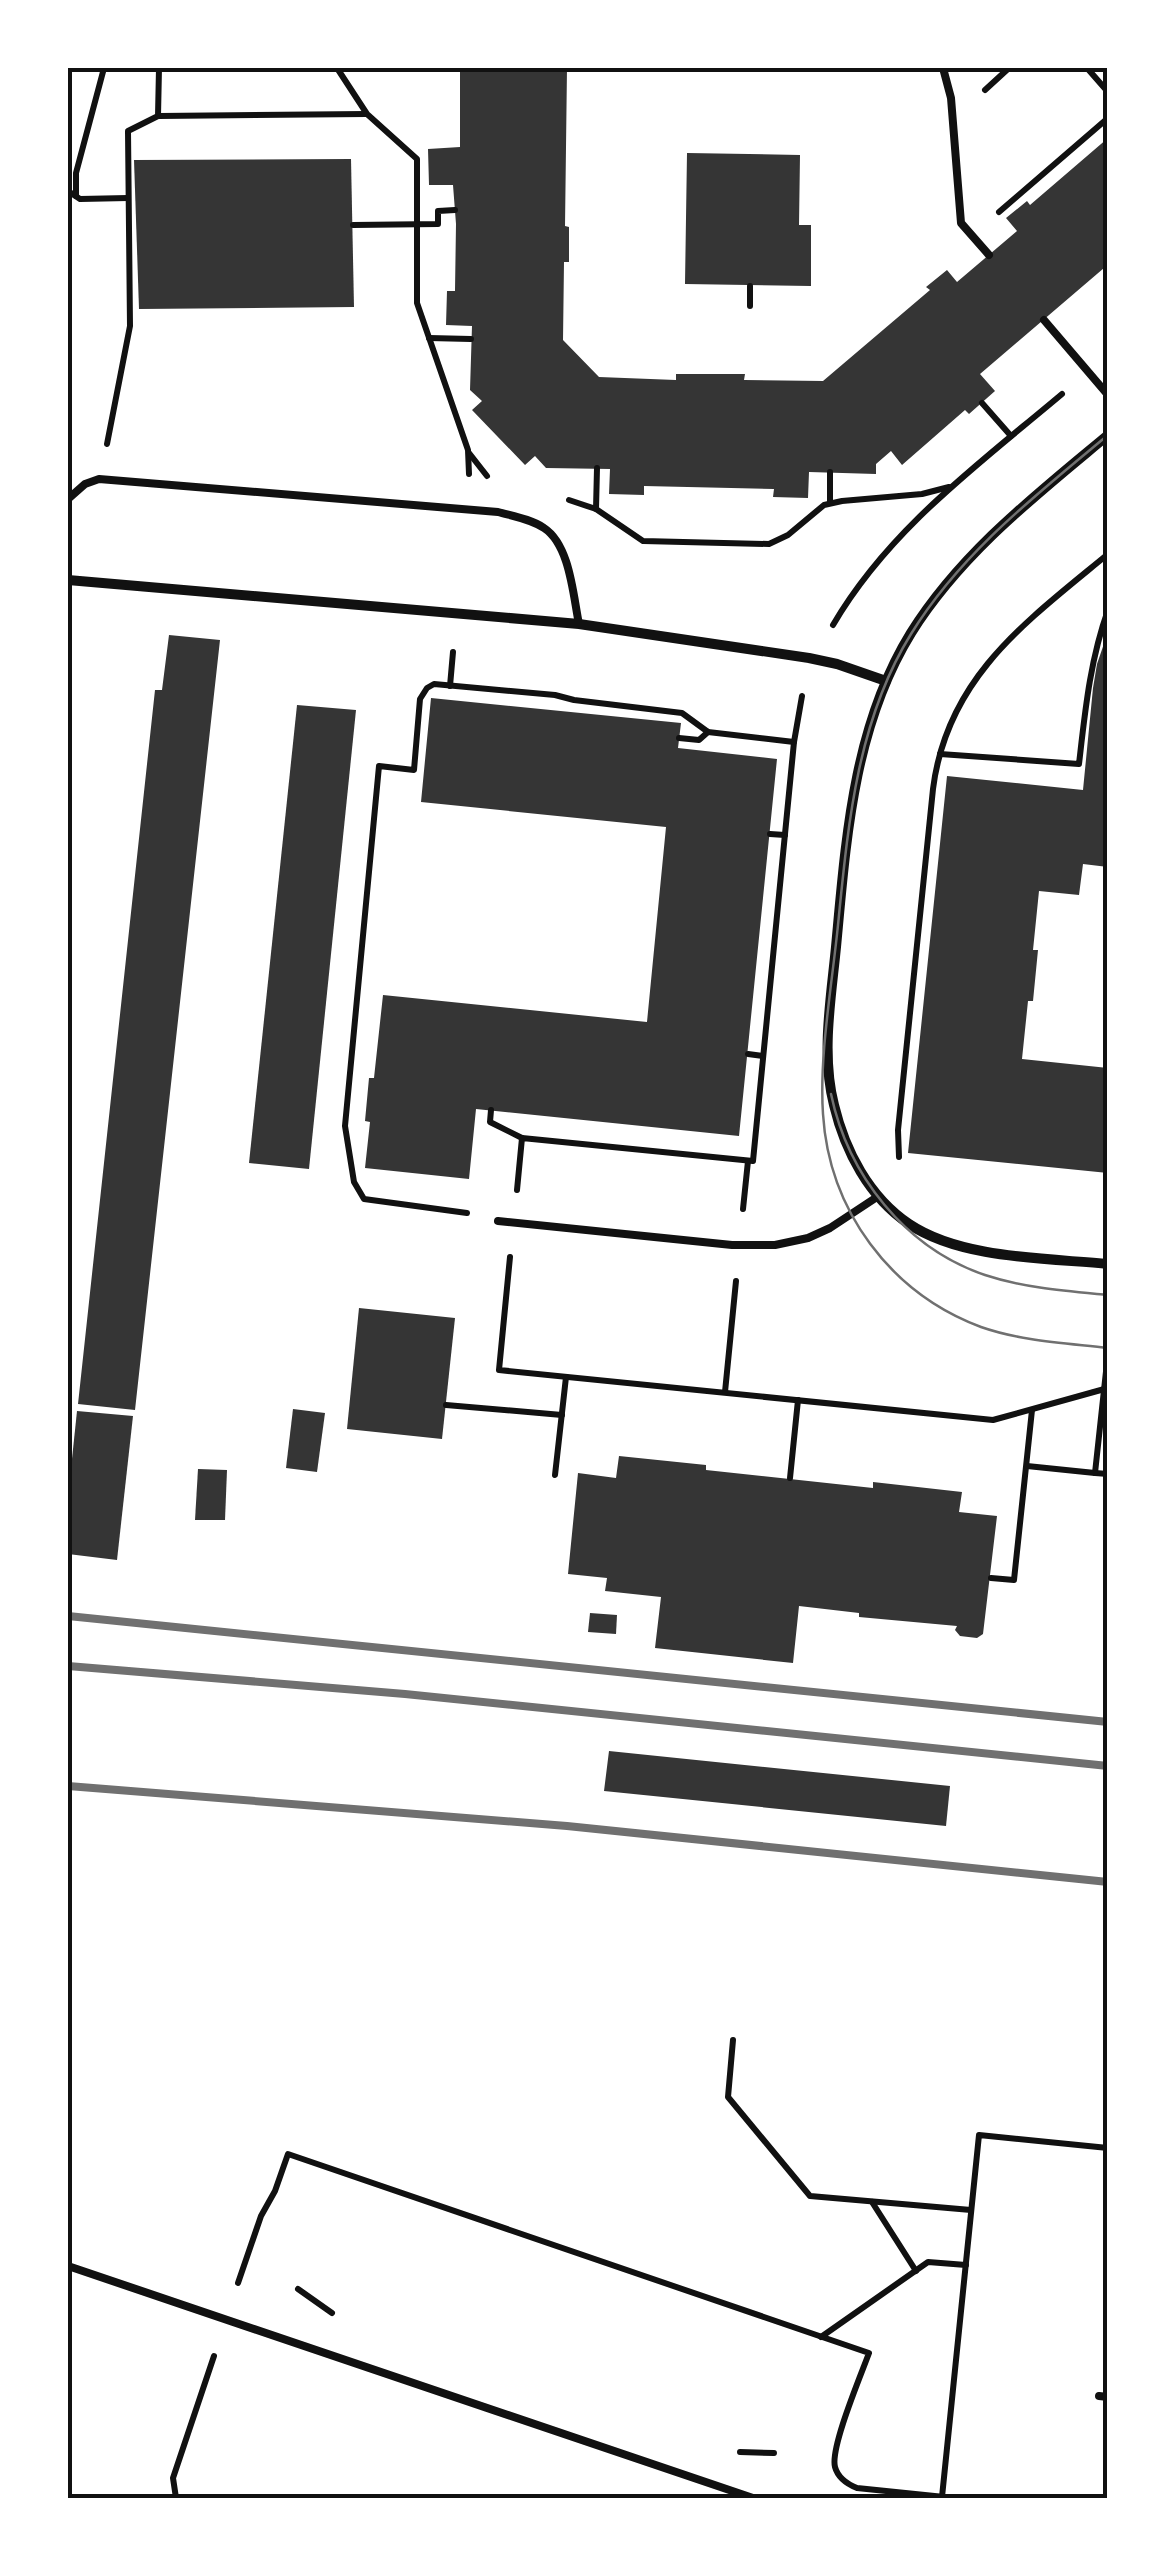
<svg xmlns="http://www.w3.org/2000/svg" width="1175" height="2566" viewBox="0 0 1175 2566" font-family="'Titillium Web',sans-serif">
<style>
.building{fill:#353535}
.lines{fill:none;stroke-linecap:round;stroke-linejoin:round}
.path{stroke:#111;stroke-width:6}
.service{stroke:#111;stroke-width:8}
.minor{stroke:#111;stroke-width:10}
.tram{stroke:#707070;stroke-width:2.5}
.rail{stroke:#707070;stroke-width:8}
.neatline{fill:none;stroke:#111;stroke-width:4}
</style>
<rect width="100%" height="100%" fill="#fff"/>
<!-- building -->
<g class="building">
<polygon points="460,68 567,68 565,226 569,227 569,262 564,262 563,340 599,377 676,380 676,374 745,374 744,380 823,381 930,290 926,287 947,270 957,282 1017,231 1006,218 1027,201 1030,205 1108,138 1108,272 1104,268 980,374 995,391 969,414 965,410 902,465 891,451 876,464 876,474 809,472 808,498 773,497 774,489 644,486 644,495 609,494 610,469 546,468 535,456 525,465 472,410 482,401 470,390 472,326 446,325 447,291 455,291 456,224 453,185 429,185 428,149 460,147"/>
<polygon points="687,153 800,155 799,225 811,225 811,286 685,284"/>
<polygon points="351,159 354,307 139,309 134,160"/>
<polygon points="1108,632 1108,867 1083,864 1079,895 1039,891 1033,950 1038,950 1033,1001 1028,1001 1022,1059 1108,1068 1108,1173 908,1153 947,776 1083,790 1093,688 1097,664"/>
<polygon points="169,635 220,640 135,1410 78,1404 155,690 162,690"/>
<polygon points="431,698 681,723 678,748 777,759 739,1136 476,1109 469,1179 365,1168 370,1122 365,1121 369,1078 374,1078 383,995 647,1022 666,827 421,802"/>
<polygon points="297,705 356,710 309,1169 249,1163"/>
<polygon points="359,1308 455,1318 442,1439 347,1429"/>
<polygon points="293,1409 325,1413 317,1472 286,1468"/>
<polygon points="77,1411 133,1416 117,1560 68,1554 68,1497"/>
<polygon points="619,1456 706,1465 706,1470 873,1488 873,1482 962,1492 959,1512 997,1516 983,1634 977,1638 960,1636 955,1630 957,1626 859,1617 859,1613 799,1606 793,1663 655,1648 661,1597 605,1591 607,1578 568,1574 578,1473 616,1478"/>
<polygon points="198,1469 227,1470 225,1520 195,1520"/>
<polygon points="590,1613 617,1615 616,1634 588,1632"/>
<polygon points="609,1751 950,1786 946,1826 604,1791"/>
</g>
<g class="lines">
<!-- path -->
<g class="path">
<polyline points="337,68 367,114 417,159 417,303 468,450 469,474"/>
<polyline points="1087,68 1108,92"/>
<polyline points="985,90 1009,68"/>
<polyline points="159,116 366,114"/>
<polyline points="68,191 80,199 128,198"/>
<polyline points="76,196 76,173 104,68"/>
<polyline points="999,212 1108,118"/>
<polyline points="353,225 438,224 438,211 455,210"/>
<polyline points="750,306 750,286"/>
<polyline points="429,338 471,339"/>
<polyline points="982,403 1011,436"/>
<polyline points="107,444 130,326 128,131 158,116 159,68"/>
<polyline points="469,453 487,476"/>
<polyline points="569,500 596,509 643,541 769,544 788,535 824,505 842,501 922,494 949,487"/>
<polyline points="830,503 830,472"/>
<polyline points="596,509 597,468"/>
<path d="M833 625C889 529 979 464 1062 394"/>
<polyline points="450,686 453,652"/>
<polyline points="679,738 699,740 708,732"/>
<path d="M940 754 1079 764C1085 712 1090 660 1108 610"/>
<polyline points="770,834 785,835"/>
<polyline points="748,1054 763,1056"/>
<polyline points="491,1110 490,1122 522,1138"/>
<path d="M899 1157 898 1130 933 789C947 677 1027 621 1108 554"/>
<polyline points="517,1190 522,1138 753,1161 794,742 802,696"/>
<polyline points="743,1209 748,1161"/>
<polyline points="467,1213 364,1199 354,1182 345,1126 379,766 414,770 420,699 427,688 434,684 555,695 574,700 682,713 708,732 794,742"/>
<polyline points="510,1257 499,1370 993,1420 1108,1388"/>
<polyline points="1108,1353 1095,1473 1108,1474"/>
<polyline points="725,1392 736,1281"/>
<polyline points="446,1405 562,1415"/>
<polyline points="1027,1466 1095,1473"/>
<polyline points="555,1475 566,1377"/>
<polyline points="790,1478 798,1400"/>
<polyline points="991,1578 1014,1580 1032,1410"/>
<polyline points="733,2040 728,2097 810,2196 971,2210"/>
<polyline points="872,2202 916,2271"/>
<path d="M238 2283 261 2216 275 2191 288 2154 869 2353C861 2375 830 2448 835 2467 838 2478 847 2484 857 2488L954 2498"/>
<polyline points="298,2289 332,2313"/>
<polyline points="821,2337 928,2262 966,2265"/>
<polyline points="740,2452 774,2453"/>
<polyline points="942,2497 979,2135 1108,2148"/>
<polyline points="176,2498 173,2478 214,2356"/>
</g>
<!-- service -->
<g class="service">
<polyline points="943,68 951,98 961,223 989,255"/>
<polyline points="1044,320 1108,395"/>
<path d="M68 499 85 484 99 479 498 512C512 516 531 519 544 528 570 545 573 595 579 624"/>
<polyline points="498,1221 732,1245 775,1245 808,1238 830,1228 877,1197"/>
<polyline points="68,2266 753,2498"/>
<polyline points="1099,2396 1108,2397"/>
</g>
<!-- minor -->
<g class="minor">
<path d="M1108 435C1036 495 961 553 911 633 853 727 846 840 836 947 831 999 821 1054 834 1105 845 1151 869 1197 909 1224 961 1259 1046 1258 1108 1264"/>
<polyline points="68,580 579,624 809,658 837,664 886,681"/>
</g>
<!-- tram -->
<g class="tram">
<path d="M1108 435C1036 495 961 553 911 634 857 721 848 825 838 925 832 985 819 1056 823 1114 829 1210 890 1293 981 1327 1021 1341 1065 1343 1108 1348"/>
<path d="M831 1094C848 1175 905 1248 985 1275 1024 1288 1066 1291 1108 1295"/>
</g>
<!-- rail -->
<g class="rail">
<polyline points="68,1616 1108,1722"/>
<polyline points="68,1666 405,1694 1108,1766"/>
<polyline points="68,1786 567,1826 1108,1882"/>
</g>
</g>
<!-- border -->
<rect width="1175" height="2566" fill="none" stroke="#ffffff" stroke-width="140"/>
<rect x="70" y="70" width="1035" height="2426" class="neatline"/>
</svg>
